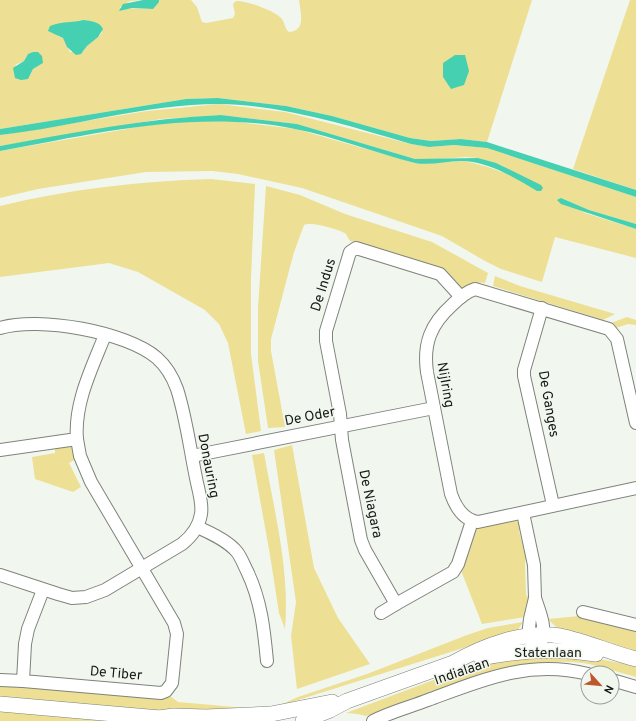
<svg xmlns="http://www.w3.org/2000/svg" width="636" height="721" viewBox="0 0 636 721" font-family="Overpass,sans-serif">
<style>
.green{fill:#eddf93;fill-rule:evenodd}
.water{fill:#45d0b2}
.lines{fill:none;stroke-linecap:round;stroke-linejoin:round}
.minor-casing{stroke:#7e837c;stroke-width:14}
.major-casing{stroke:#7e837c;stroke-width:16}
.minor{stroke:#fff;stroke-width:12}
.major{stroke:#fff;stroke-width:15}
.labels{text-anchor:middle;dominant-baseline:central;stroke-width:3;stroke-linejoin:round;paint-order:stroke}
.street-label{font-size:14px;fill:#161916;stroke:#f1f7ef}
</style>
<rect width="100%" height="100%" fill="#f1f7ef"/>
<!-- green -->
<g class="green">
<path d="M0 0H143L130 1 119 8 149 9 159 2V0H191L197 7 202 22 206 23 233 18 235 14 233 4 236 1C245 0 276 11 282 19 285 23 284 28 289 32 307 31 300 11 299 0H532L487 142 461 139 431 141 410 138 332 116 286 106 218 98 186 99 0 129ZM83 20 95 22 102 33 87 46 83 52H70L63 38 58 36 69 23ZM28 54 43 63 33 69 29 77 15 65 24 61Z"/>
<polygon points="630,0 636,0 636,190 573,169"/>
<polygon points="219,104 285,112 411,144 429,147 454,145 487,148 636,197 636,224 589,210 561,198 585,213 636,229 636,258 555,237 542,282 501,269 485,261 442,236 302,188 238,174 212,171 146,172 38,189 0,198 0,151 161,123 222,120 296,129 415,163 465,161 488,167 507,174 503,166 478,158 466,157 426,160 415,159 297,124 221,115 161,119 0,146 0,135 147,111"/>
<path d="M211 179 255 184 251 279V354L261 431 246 434 228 343 219 324 205 310 138 272 109 263 0 277V206C69 189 140 181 211 179Z"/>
<path d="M266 186 300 195 345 214 432 242 488 273 485 283C477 281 466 285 460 291L444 273 356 246 358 242 350 241C348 238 347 235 345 233 337 229 311 221 304 225L294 252 271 339V351L285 427 268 428 258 361V308Z"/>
<polygon points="495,276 520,286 615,314 603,320 493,286"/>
<polygon points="627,317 636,320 636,325 628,324 616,328 611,323"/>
<polygon points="292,445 314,568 338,618 370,664 297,689 291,636 296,602 274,450"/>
<polygon points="55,446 71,446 76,459 69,463 81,487 73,492 35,479 32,457 55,453"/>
<path d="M264 453C274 510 290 570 285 629L279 613 270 555 252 455Z"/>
<polygon points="514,520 520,523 522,527 519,531 527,560 525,561 526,595 529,598 525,617 482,624 460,568 476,528"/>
<polygon points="579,616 636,632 636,652 563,631 555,626 548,619"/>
<polygon points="523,622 517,631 276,707 298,697 367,674 467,635 488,628"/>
<path d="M578 655 636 666V677C618 672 601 666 583 663 512 654 431 693 366 716L358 714 346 713 468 667 505 658Z"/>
<polygon points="0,685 151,697 166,698 170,696 178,702 246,708 156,712 0,699"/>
<polygon points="0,710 126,721 0,721"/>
</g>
<!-- water -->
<g class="water">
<polygon points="143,0 159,0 159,2 153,9 132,8 119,11 123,4"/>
<path d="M83 20C91 21 99 21 103 29L98 37 87 46 81 54 76 55 67 47 63 38 48 31 50 26C61 21 72 23 83 20Z"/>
<polygon points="33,52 38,52 42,56 43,63 33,69 28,79 21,80 15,78 13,68 24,61 28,54"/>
<polygon points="455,55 465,55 469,71 464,85 451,89 443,77 443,63"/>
<path d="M218 98 286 106 332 116 410 138 431 141 461 139 487 142 636 190V197L487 148 454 145 429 147 411 144C349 126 284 105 219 104 145 104 73 127 0 135V129L186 99Z"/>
<path d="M221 115 297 124 415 159 478 158 496 163 541 185 543 188 541 191H537C515 178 491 163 465 161 448 160 432 166 415 163 375 153 336 137 295 129 196 109 98 133 0 151V146C73 133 147 118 221 115Z"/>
<polygon points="561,198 589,210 636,224 636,229 561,204 557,200"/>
</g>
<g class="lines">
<defs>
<g id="minor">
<polyline points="461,297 440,274 356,248 350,252 326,331 326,341 340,414 342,440 361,540 365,550 396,604 453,572 458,564 472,521"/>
<polyline points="542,308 524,370 524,376 553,505"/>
<path d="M0 328C39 316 127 332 157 358 166 366 173 378 177 389 186 417 190 449 196 478 198 489 203 503 201 514 199 527 192 536 182 544L105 590 86 597 72 598 58 594 0 575"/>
<path d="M636 423 617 339 609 329 475 289C466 292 459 298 452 305 431 324 423 343 427 372L451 494C456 508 464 520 478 522L636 488"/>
<path d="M0 450 77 439C74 403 92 368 105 335"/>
<polyline points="192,456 434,408"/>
<polyline points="523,513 534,565 535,598 530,619 528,636 537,650"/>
<path d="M197 527C209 532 229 542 237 552 241 557 244 565 247 571 261 600 264 629 267 661"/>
<polyline points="43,590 28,629 25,644 23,681 161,693 166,691 172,683 177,634 174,623 91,482 80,456 77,439"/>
<path d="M535 598C540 613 547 628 541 643"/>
<polyline points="583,612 636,625"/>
<polyline points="381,613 396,604"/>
<polyline points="0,680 23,681"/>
<polyline points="612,680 636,687"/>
<path d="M373 721C390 712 410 707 428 700 482 680 529 659 588 674"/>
</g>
<g id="major">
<path d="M481 658C519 650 556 648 596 654"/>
<polyline points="0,704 160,718 170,720"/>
<polyline points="160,718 173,716 206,717 271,714 332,702"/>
<path d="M303 721 330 710 347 701 453 663C483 646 524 630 560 636 586 641 611 653 636 659"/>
</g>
</defs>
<!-- minor casing -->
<use href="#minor" class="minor-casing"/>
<!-- major casing -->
<use href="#major" class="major-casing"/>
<!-- minor -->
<use href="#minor" class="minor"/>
<!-- major -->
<use href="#major" class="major"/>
</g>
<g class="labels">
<!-- street labels -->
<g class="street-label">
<text transform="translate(324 285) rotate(-73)">De Indus</text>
<text transform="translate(445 385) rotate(80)">Nijlring</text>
<text transform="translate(548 404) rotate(80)">De Ganges</text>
<text transform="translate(310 417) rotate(-11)">De Oder</text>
<text transform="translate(208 466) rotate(79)">Donauring</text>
<text transform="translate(370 504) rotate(78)">De Niagara</text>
<text x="548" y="653">Statenlaan</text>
<text transform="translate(462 672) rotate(-19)">Indialaan</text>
<text transform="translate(116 674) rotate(5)">De Tiber</text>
</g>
</g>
<!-- north arrow -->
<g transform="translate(600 685) rotate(117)"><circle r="19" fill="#f1f7ef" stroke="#999e98"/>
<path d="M0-3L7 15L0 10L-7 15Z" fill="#be572d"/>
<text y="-6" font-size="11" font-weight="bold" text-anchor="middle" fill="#161916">N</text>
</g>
</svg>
